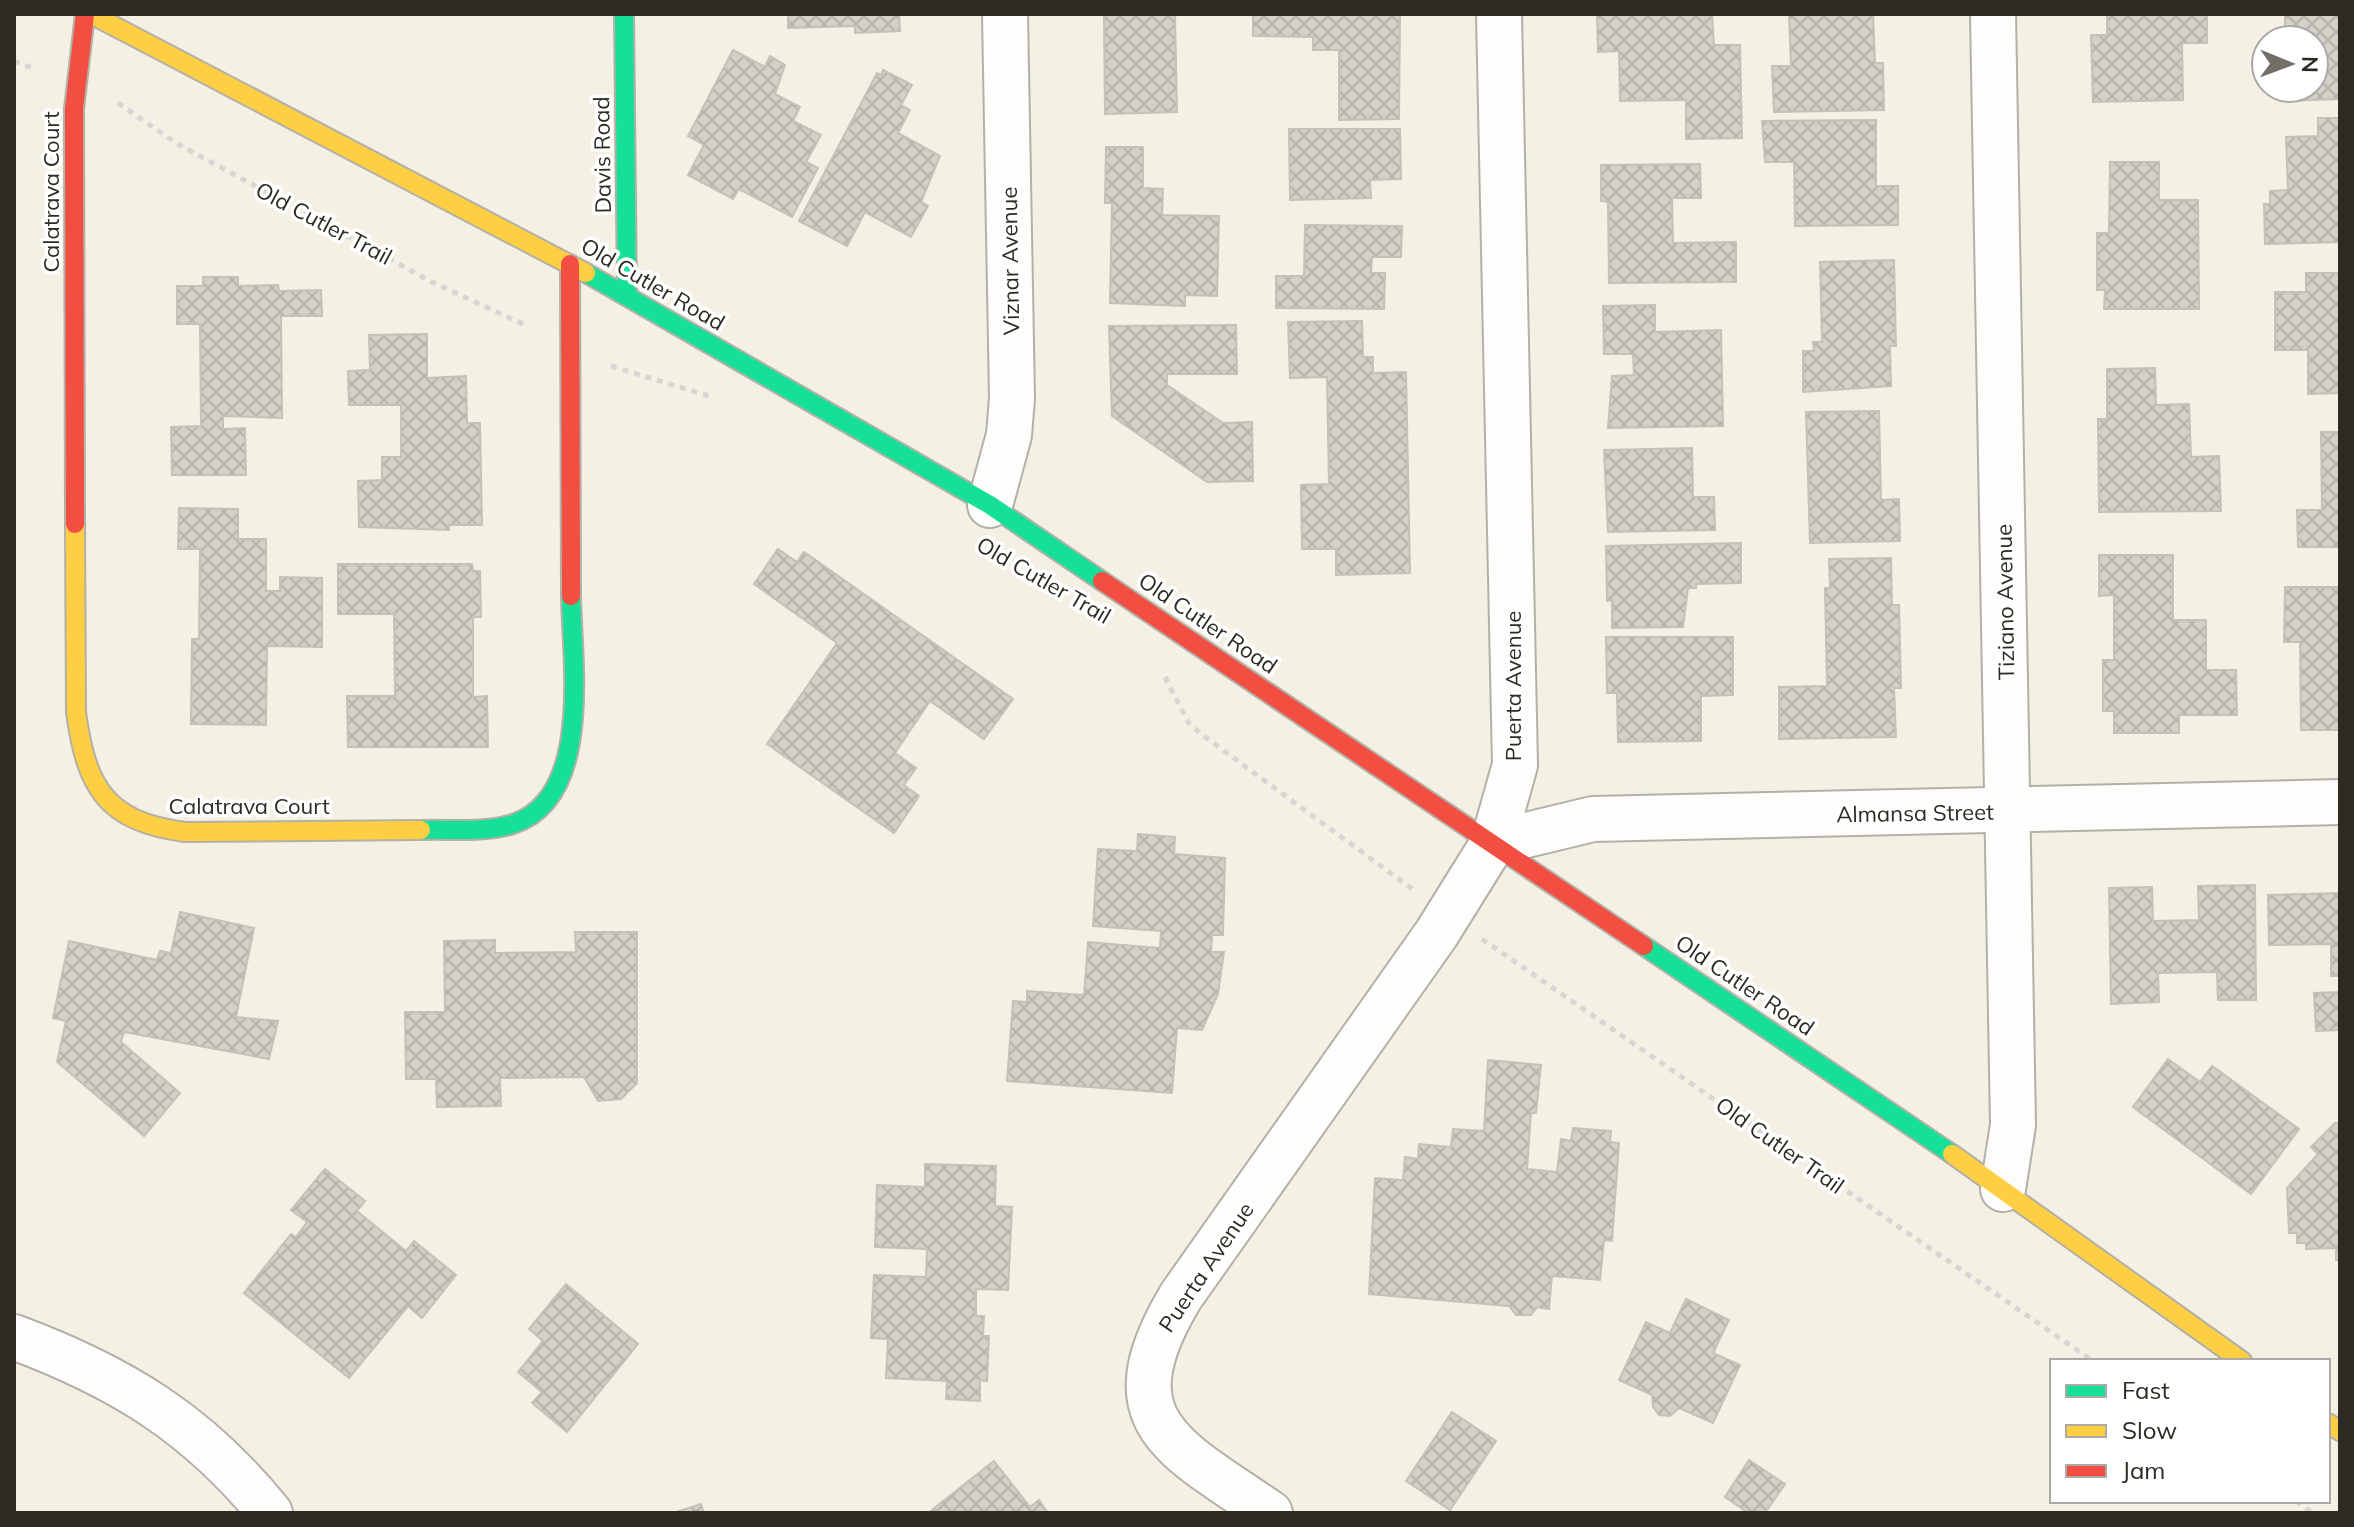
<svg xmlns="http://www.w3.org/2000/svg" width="2354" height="1527" viewBox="0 0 2354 1527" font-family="Mulish,sans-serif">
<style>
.building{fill:url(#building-cross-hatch);stroke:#c4c1b7;stroke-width:2}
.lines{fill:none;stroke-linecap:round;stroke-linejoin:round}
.street-casing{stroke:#b3b0a7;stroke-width:48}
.fast-casing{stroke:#b3b0a7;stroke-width:22}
.slow-casing{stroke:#b3b0a7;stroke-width:22}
.jam-casing{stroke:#b3b0a7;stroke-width:22}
.path{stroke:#d6d6d2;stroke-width:5;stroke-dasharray:6 6;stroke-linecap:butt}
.street{stroke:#fdfdfb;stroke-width:44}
.fast{stroke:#16e098;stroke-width:18}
.slow{stroke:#ffcf43;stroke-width:18}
.jam{stroke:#f24e42;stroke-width:18}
.labels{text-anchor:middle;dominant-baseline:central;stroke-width:7;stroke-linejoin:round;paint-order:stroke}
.street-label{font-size:22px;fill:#2d2a22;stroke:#fff}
</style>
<defs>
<pattern id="building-cross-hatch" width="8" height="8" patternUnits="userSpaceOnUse" patternTransform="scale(2)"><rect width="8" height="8" fill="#d3d0c7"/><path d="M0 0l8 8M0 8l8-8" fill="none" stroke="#b5b3ab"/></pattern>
</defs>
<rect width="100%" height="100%" fill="#f4f0e4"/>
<!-- building -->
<g class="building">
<polygon points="788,14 899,14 900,31 855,33 855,26 788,28"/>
<polygon points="1104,14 1175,14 1177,112 1105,114"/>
<polygon points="1253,14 1400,14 1399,119 1339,120 1339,50 1313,50 1313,37 1253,36"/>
<polygon points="1597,14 1712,14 1714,45 1740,45 1742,138 1686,139 1686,100 1620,101 1619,51 1598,52"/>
<polygon points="1789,14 1873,14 1875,63 1883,63 1884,110 1774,112 1772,66 1791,66"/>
<polygon points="2107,14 2207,14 2207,43 2182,43 2183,100 2093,102 2091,35 2107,35"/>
<polygon points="2285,14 2340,14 2340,99 2287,101 2287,88 2314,88 2314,40 2285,40"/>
<polygon points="733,50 765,67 770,56 785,65 775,94 800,107 793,121 821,135 806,162 818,168 792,217 739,189 733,199 688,175 704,145 688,136"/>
<polygon points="883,70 912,85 901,105 910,110 898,133 940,156 921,202 928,206 911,237 865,212 847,246 799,221 877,73 881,75"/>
<polygon points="2318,118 2340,118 2340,242 2265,244 2264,204 2270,204 2270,191 2288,190 2286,137 2318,136"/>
<polygon points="1876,120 1876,186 1898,186 1898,225 1795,226 1794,162 1765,162 1762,121"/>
<polygon points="1289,129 1400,129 1401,179 1370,180 1371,198 1290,200"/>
<polygon points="1106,147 1143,147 1143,188 1163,189 1162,215 1219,216 1217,296 1185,295 1185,306 1110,303 1112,203 1105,203"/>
<polygon points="2110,162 2159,162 2159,200 2198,200 2199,309 2104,309 2105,290 2097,290 2097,233 2109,233"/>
<polygon points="1700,164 1701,198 1672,198 1673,243 1736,242 1736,282 1609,283 1608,202 1601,201 1601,165"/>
<polygon points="1305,225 1402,226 1401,257 1372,257 1371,273 1385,273 1384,309 1276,308 1276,276 1304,276"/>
<polygon points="1894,260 1896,346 1890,346 1891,386 1803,392 1803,351 1814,351 1813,342 1822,342 1820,262"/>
<polygon points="2306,273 2340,273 2340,393 2308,394 2308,350 2275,350 2275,292 2306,292"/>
<polygon points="203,277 238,277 238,286 278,285 279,291 321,290 322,316 281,316 282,418 223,416 223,429 245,428 246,475 172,475 171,427 201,426 200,324 177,324 177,286 203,286"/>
<polygon points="1655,305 1655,332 1721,330 1723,426 1608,428 1612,376 1634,375 1633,354 1604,354 1603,306"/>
<polygon points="1362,321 1363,357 1373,357 1373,373 1406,372 1410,573 1336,575 1336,549 1302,549 1301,485 1329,484 1327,377 1290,378 1288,322"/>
<polygon points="1236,325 1237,374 1167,374 1167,385 1223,423 1252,422 1253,481 1207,482 1112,416 1109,326"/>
<polygon points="427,334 427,378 466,376 467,423 480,423 482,525 449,525 449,530 359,527 358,481 382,480 382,457 401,457 401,405 349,405 348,371 370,370 369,335"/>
<polygon points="2155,368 2156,405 2189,404 2191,457 2219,456 2221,511 2099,512 2098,419 2107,419 2107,369"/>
<polygon points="1879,411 1881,500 1899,499 1900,541 1810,543 1806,412"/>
<polygon points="2321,432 2340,432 2340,547 2298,547 2297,510 2322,510"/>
<polygon points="1692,448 1693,497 1714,497 1715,530 1608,532 1604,450"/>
<polygon points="179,508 238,509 238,539 266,539 266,591 280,591 280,577 322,578 322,647 267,646 266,725 191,724 192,639 199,639 200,549 178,549"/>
<polygon points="1741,543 1741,583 1696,584 1696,588 1688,588 1683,627 1612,628 1612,600 1607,601 1606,546"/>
<polygon points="778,549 797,562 804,552 1013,699 984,739 930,701 895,753 916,768 904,785 919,796 894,833 767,744 837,643 754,584"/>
<polygon points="2099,555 2173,555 2173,620 2206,620 2206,670 2236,670 2237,715 2179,715 2179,733 2114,733 2114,711 2103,711 2103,660 2114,660 2114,595 2099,596"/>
<polygon points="1891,558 1892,605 1899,605 1901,688 1894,688 1896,737 1779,739 1779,687 1827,686 1825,588 1830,588 1829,559"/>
<polygon points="338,564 472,564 473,571 480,571 481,617 473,617 473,697 487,696 488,747 348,747 347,696 395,696 394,614 338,614"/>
<polygon points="2285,587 2340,587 2340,730 2301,730 2300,642 2284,642"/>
<polygon points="1606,637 1733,637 1733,695 1701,696 1701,741 1618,742 1617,693 1607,693"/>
<polygon points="1138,834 1175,837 1174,854 1225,858 1223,935 1212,935 1211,952 1224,952 1218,994 1202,1030 1177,1028 1172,1093 1007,1081 1013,1001 1027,1002 1027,991 1084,995 1088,942 1160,948 1161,931 1093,926 1098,849 1137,851"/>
<polygon points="2255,885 2256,1000 2218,1000 2217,972 2158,973 2159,1002 2111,1004 2109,888 2152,887 2153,921 2199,920 2198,886"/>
<polygon points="2340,893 2340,976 2331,976 2331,944 2269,945 2268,895"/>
<polygon points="180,912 254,928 236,1017 278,1021 269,1059 124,1032 121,1042 180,1093 144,1136 57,1062 66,1021 53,1018 69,941 157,960 160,951 171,953"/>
<polygon points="575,932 637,932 637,1083 621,1099 598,1101 584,1077 500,1078 501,1106 437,1107 436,1079 406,1079 405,1012 445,1012 444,941 495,940 495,953 576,952"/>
<polygon points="2340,992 2340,1030 2316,1031 2314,993"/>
<polygon points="2168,1059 2200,1082 2212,1066 2299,1129 2251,1194 2133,1107"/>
<polygon points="1488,1060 1541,1065 1536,1113 1531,1113 1527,1169 1557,1172 1561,1139 1571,1141 1573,1128 1611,1131 1610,1142 1619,1143 1612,1241 1604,1240 1600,1280 1552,1276 1549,1309 1537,1307 1531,1315 1516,1315 1509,1306 1369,1294 1375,1178 1403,1180 1405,1157 1418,1159 1419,1144 1451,1147 1453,1129 1484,1131"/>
<polygon points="2335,1123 2340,1123 2340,1260 2336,1260 2336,1248 2306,1249 2306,1243 2297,1243 2297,1233 2289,1233 2287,1188 2318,1154 2311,1147"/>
<polygon points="925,1164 996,1166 995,1206 1012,1207 1008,1290 976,1289 976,1316 984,1316 983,1336 989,1336 987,1381 980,1380 980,1401 946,1399 947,1381 886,1378 888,1339 871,1338 874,1275 926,1277 927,1249 875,1247 877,1185 925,1187"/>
<polygon points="325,1169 365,1201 357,1211 406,1251 414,1241 456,1275 422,1318 408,1306 349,1378 244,1293 291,1234 296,1237 307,1222 291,1210"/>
<polygon points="566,1284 638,1344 567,1432 532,1403 542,1392 518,1372 543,1341 529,1329"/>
<polygon points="1686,1299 1729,1320 1713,1353 1740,1365 1713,1423 1679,1408 1670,1416 1659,1415 1653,1407 1652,1395 1619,1380 1646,1322 1670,1333"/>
<polygon points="1452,1412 1496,1441 1450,1510 1406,1481"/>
<polygon points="1749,1460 1785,1484 1765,1513 1748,1513 1725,1497"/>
<polygon points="994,1461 1030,1507 1039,1500 1048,1513 928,1513"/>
<polygon points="701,1504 704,1513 673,1513"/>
</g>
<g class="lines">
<defs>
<g id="street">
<polyline points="1993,14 2013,1125 2003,1189"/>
<polyline points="990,505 1009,435 1012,398 1005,14"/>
<polyline points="1493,843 1593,819 2340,802"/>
<path d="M14 1337C121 1377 198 1424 270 1513"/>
<path d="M1270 1513C1172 1446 1106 1421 1181 1296L1437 933 1493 843 1515 765 1499 14"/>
</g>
<g id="fast">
<polyline points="624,14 627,296"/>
<polyline points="586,273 990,505 1102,581"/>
<path d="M421 830C451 829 484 833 513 824 593 798 572 662 571 596"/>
<polyline points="1644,946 1952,1154"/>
</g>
<g id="slow">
<polyline points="91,14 586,273"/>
<path d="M75 524 76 712C86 787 106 822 185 832L421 830"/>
<polyline points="1952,1154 2242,1361"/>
<polyline points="2328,1423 2340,1431"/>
</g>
<g id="jam">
<polyline points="570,264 571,596"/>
<polyline points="75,524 74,109 85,14"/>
<polyline points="1102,581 1644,946"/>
</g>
</defs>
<!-- street casing -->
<use href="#street" class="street-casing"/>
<!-- fast casing -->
<use href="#fast" class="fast-casing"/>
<!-- slow casing -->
<use href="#slow" class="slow-casing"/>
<!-- jam casing -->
<use href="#jam" class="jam-casing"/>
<!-- path -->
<g class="path">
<polyline points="14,61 35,69"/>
<polyline points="118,103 176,143 432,282 527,326"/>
<polyline points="611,366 709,396"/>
<polyline points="1165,677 1188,722 1201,734 1415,891"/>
<polyline points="1482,939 2093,1361"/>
<polyline points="2296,1501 2313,1513"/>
</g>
<!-- street -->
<use href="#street" class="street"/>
<!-- fast -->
<use href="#fast" class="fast"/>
<!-- slow -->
<use href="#slow" class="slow"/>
<!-- jam -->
<use href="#jam" class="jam"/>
</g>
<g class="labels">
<!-- street labels -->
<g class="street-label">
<text transform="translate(602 155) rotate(-91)">Davis Road</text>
<text transform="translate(51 192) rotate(-90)">Calatrava Court</text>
<text transform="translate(324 223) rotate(28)">Old Cutler Trail</text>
<text transform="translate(1010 261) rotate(-91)">Viznar Avenue</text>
<text transform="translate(653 284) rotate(30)">Old Cutler Road</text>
<text transform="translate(1044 580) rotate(30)">Old Cutler Trail</text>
<text transform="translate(2005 602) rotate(-91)">Tiziano Avenue</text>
<text transform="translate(1208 623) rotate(34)">Old Cutler Road</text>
<text transform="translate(1513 686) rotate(-90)">Puerta Avenue</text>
<text x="249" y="806">Calatrava Court</text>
<text transform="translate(1915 813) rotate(-1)">Almansa Street</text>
<text transform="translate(1745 985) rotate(34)">Old Cutler Road</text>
<text transform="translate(1780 1145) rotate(35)">Old Cutler Trail</text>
<text transform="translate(1206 1267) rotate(-56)">Puerta Avenue</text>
</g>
</g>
<!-- border -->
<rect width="2354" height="1527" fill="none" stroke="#2d2a22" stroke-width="32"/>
<!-- legend -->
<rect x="2050" y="1359" width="280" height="144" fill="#ffffff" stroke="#abaaa7" stroke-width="2"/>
<rect x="2066" y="1385" width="40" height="12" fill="#16e098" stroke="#abaaa7" stroke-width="2"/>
<text x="2122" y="1399" font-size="24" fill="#2d2a22">Fast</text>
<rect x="2066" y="1425" width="40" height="12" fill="#ffcf43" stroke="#abaaa7" stroke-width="2"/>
<text x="2122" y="1439" font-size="24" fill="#2d2a22">Slow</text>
<rect x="2066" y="1465" width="40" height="12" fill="#f24e42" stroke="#abaaa7" stroke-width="2"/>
<text x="2122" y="1479" font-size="24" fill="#2d2a22">Jam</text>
<!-- north arrow -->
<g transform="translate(2290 64) rotate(91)"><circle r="38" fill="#ffffff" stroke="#abaaa7" stroke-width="2"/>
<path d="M0-6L14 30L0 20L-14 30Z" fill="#736f66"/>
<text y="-12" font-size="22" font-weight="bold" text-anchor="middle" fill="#2d2a22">N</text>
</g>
</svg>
